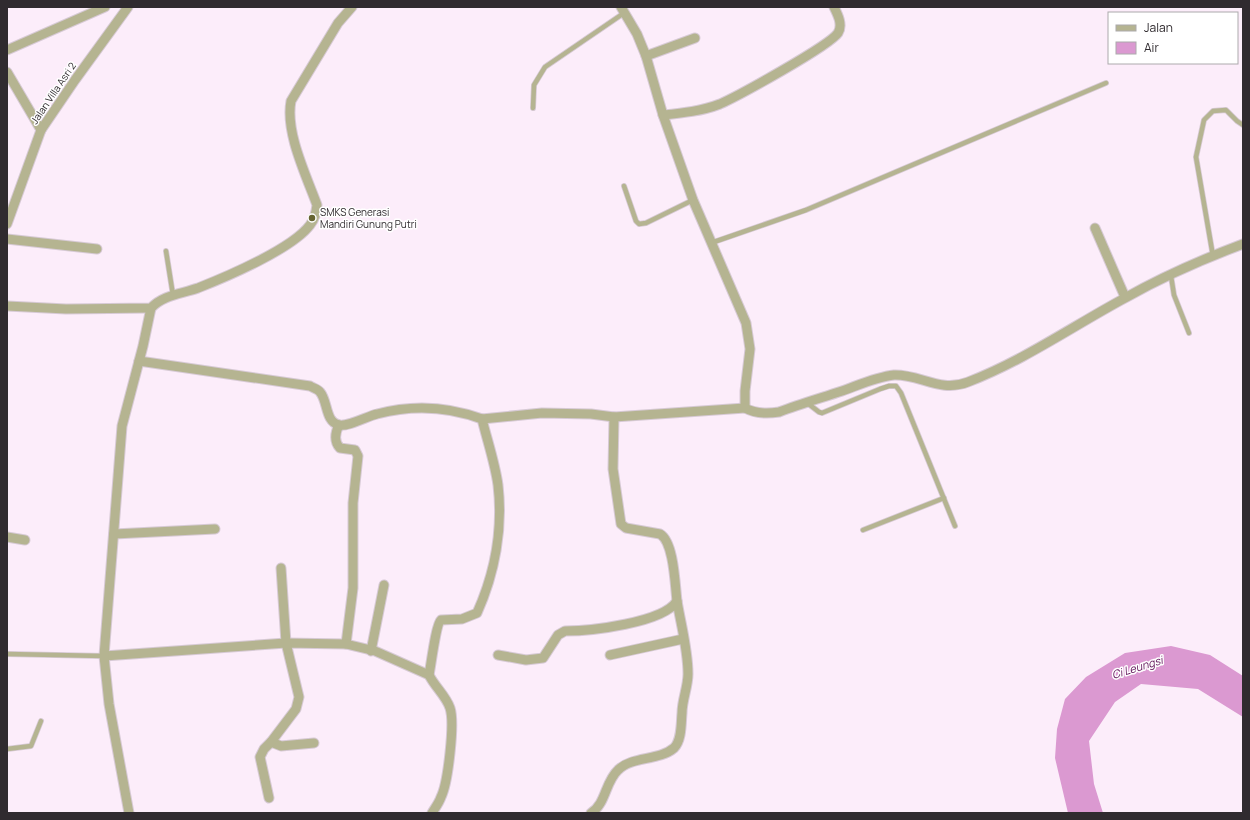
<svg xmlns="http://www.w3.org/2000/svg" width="1250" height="820" viewBox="0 0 1250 820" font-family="Manrope,sans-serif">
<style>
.water{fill:#db99d1}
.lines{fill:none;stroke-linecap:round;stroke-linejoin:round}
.service-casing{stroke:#d7cad5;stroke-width:6}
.minor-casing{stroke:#d7cad5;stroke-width:11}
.service{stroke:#b5b491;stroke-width:4.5}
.minor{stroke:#b5b491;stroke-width:9}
.poi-dot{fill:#666431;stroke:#fff;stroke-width:1.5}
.labels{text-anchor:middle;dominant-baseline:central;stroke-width:3;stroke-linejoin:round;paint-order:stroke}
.street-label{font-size:10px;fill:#302b2f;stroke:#fff}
.poi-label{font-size:10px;fill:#302b2f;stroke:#fff;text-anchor:start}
.water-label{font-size:11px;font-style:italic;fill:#5c0d55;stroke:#fff}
</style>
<rect width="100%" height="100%" fill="#fcedfa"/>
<!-- water -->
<polygon class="water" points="1171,646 1210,655 1243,676 1243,717 1198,689 1141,684 1115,702 1089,741 1094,784 1103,813 1068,813 1055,758 1057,729 1065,699 1086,677 1125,653"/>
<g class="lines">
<defs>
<g id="service">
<polyline points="533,108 534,85 545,67 624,13"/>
<polyline points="624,186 636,221 639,224 646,223 693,200"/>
<polyline points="711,243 806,210 1106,83"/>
<polyline points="166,251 173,295"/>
<polyline points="1213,256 1196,157 1204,120 1213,111 1226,110 1237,121 1243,125"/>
<polyline points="1171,276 1174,295 1189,333"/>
<polyline points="806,402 819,412 822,413 880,389 889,386 896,386 901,393 955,526"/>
<polyline points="863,530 944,498"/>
<polyline points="7,654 104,656"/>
<polyline points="7,749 31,746 41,721"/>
</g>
<g id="minor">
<path d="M621 7 637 34 646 56 663 115 693 200 746 323 750 349 745 391V408C756 414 767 414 779 412 800 404 821 398 842 391 859 385 876 377 894 375 920 374 940 393 968 382 1023 361 1073 326 1125 298 1162 277 1203 259 1243 244"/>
<polyline points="7,50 105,7"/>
<polyline points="646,56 695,38"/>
<polyline points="7,72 41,130"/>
<path d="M663 115C683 113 702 111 720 104 738 96 829 46 838 33 843 25 838 15 834 7"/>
<polyline points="7,224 41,130 75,80 128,7"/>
<polyline points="1095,228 1125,297"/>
<polyline points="7,239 97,249"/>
<path d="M7 306 66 309 151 308C163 295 181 294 198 288 226 277 292 249 310 225 315 219 316 213 317 205 306 175 285 132 291 101L338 23 352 7"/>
<path d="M139 361 310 386C313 388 318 389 320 392 328 401 325 422 339 425 348 427 368 416 377 414 414 404 447 406 482 419 487 440 495 463 498 485 503 528 495 573 477 613L462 619 441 620C436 624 431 665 429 675 435 687 446 696 450 708 455 723 448 783 441 797 439 803 435 808 432 813"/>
<polyline points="482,419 542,413 591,414 614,417 745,408"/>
<path d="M339 425C335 433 334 442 340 448L355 450 358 456 353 503V588L346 644"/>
<polyline points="114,534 215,529"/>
<polyline points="7,537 25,540"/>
<polyline points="371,651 384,585"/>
<path d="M498 655 526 660 543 658 558 635 565 631C590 631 663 623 677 601 675 585 674 542 660 534L626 528 621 524 613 469 614 417"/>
<polyline points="610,655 683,639"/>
<polyline points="104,656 286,643 346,644 375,651 429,675"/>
<polyline points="271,742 281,746 314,743"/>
<polyline points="269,798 260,757 264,749 271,742 296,709 299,697 286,643 281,568"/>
<polyline points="129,813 109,704 104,656 122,426 143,346 151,308"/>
<path d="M591 813C606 804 605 782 618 770 632 756 659 761 674 748 682 740 681 723 682 713 682 700 688 687 688 674 688 650 681 625 677 601"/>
</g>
</defs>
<!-- service casing -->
<use href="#service" class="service-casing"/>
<!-- minor casing -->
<use href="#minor" class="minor-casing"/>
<!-- service -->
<use href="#service" class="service"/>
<!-- minor -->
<use href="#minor" class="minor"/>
</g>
<!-- markers -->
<circle class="poi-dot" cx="312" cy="218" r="4"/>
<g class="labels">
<!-- street labels -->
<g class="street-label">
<text transform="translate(53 93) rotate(-56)">Jalan Villa Asri 2</text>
</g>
<!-- poi labels -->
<g class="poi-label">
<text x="320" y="212">SMKS Generasi<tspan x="320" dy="12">Mandiri Gunung Putri</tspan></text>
</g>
<!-- water labels -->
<g class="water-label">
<text transform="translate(1137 667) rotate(-17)">Ci Leungsi</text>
</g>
</g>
<!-- border -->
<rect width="1250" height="820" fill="none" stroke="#302b2f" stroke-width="16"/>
<!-- legend -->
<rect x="1108" y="12" width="130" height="52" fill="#ffffff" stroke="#acaaac"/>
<rect x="1116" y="25" width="20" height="6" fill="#b5b491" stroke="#acaaac"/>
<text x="1144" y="32" font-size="12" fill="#302b2f">Jalan</text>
<rect x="1116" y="42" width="20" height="12" fill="#db99d1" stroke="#acaaac"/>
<text x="1144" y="52" font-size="12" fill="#302b2f">Air</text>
</svg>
